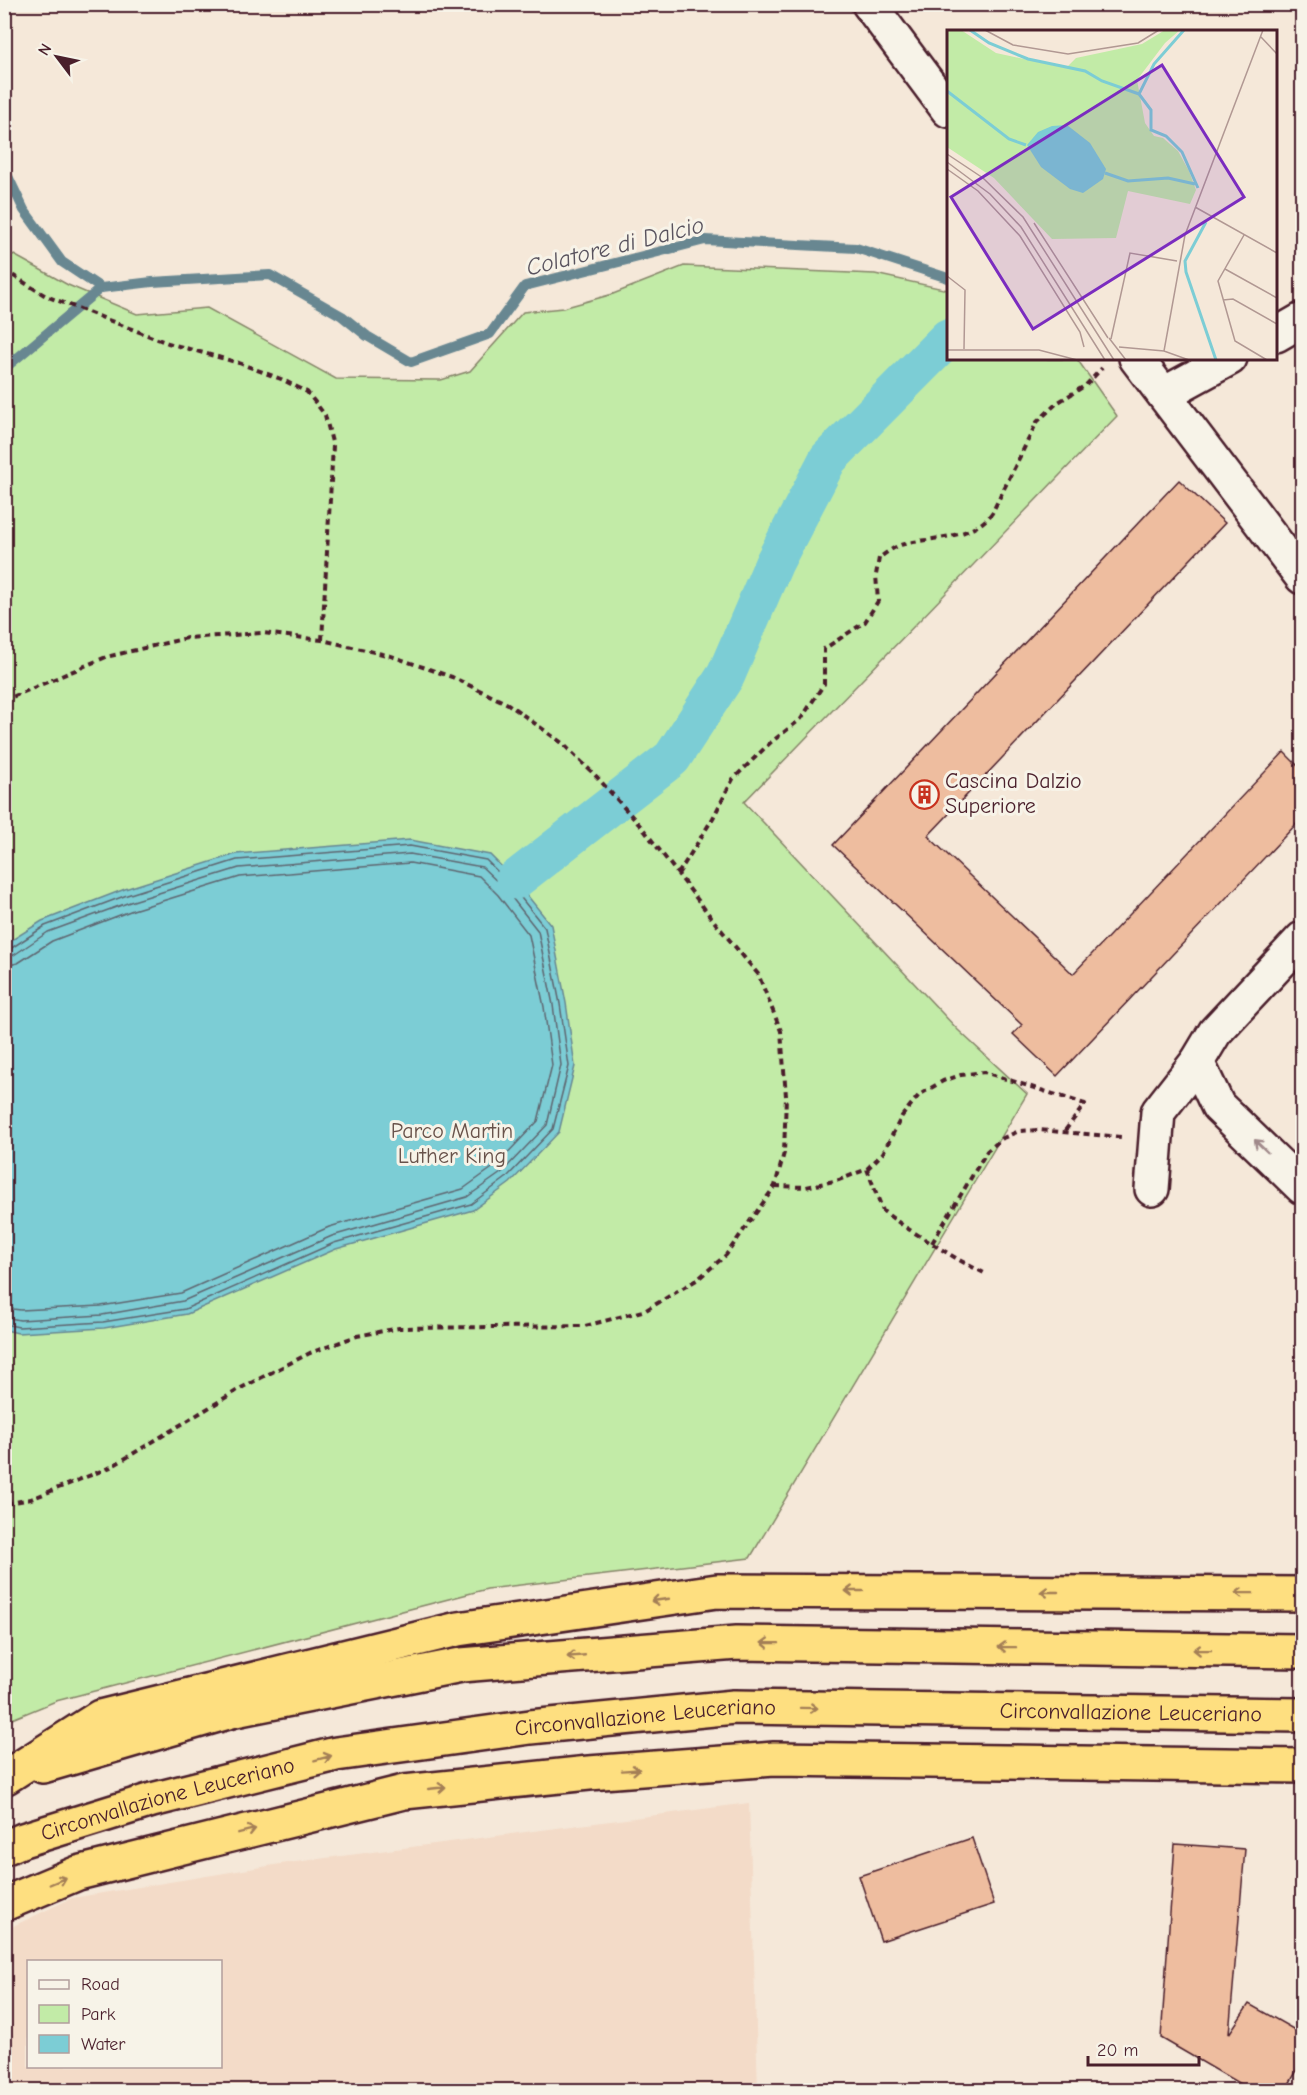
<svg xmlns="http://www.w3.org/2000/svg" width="1307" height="2095" viewBox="0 0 1307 2095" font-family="'Comic Neue',sans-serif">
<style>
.built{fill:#f3dbc8;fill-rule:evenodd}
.green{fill:#c2eba7;stroke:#868569;stroke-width:1.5}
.water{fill:#7ccdd5;stroke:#688791;stroke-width:1.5}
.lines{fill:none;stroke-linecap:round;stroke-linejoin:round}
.shore{stroke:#5e656f;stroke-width:1.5}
.stream{stroke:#688791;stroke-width:10}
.canal{stroke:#7ccdd5;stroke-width:39}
.building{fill:#eebd9f;stroke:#4a1f2b;stroke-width:1.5}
.minor-casing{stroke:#4a1f2b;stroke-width:38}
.highway-casing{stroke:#4a1f2b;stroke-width:38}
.path{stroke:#4a1f2b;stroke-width:4;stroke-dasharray:6 4.5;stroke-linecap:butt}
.minor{stroke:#f7f3e8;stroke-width:33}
.highway{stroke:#fedf80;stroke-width:33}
.oneway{stroke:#a0898a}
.oneway2{stroke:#a47f56}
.labels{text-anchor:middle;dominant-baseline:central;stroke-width:6;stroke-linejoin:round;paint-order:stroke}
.poi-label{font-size:22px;fill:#4a1f2b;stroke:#f7f3e8;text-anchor:start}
.park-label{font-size:22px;fill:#68524a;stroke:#f7f3e8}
.street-label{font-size:22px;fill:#4a1f2b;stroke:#f7f3e8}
.water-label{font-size:24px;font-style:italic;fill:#59535e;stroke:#f7f3e8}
.inset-river{fill:none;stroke:#7ccdd5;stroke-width:3}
.inset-road{fill:none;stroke:#b19893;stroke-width:1.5}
.view{fill:#7b2cbf;fill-opacity:0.15;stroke:#7b2cbf;stroke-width:3}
.inset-edge{fill:none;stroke:#4a1f2b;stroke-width:3}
</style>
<rect width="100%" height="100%" fill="#f5e8d9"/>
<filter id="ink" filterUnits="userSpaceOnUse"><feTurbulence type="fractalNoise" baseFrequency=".0167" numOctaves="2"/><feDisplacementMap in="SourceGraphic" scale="12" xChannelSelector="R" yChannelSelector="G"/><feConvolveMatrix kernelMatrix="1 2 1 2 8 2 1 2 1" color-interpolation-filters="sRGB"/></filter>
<g filter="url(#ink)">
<!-- built -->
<path class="built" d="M749 1803 758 2090H5V1930L72 1898 280 1864ZM28 1962H220V2066H28Z"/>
<!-- green -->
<polygon class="green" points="5,250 68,285 137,314 207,308 336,379 441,380 470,371 523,312 563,308 613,294 684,266 875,274 948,290 948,358 1077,359 1117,416 744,802 958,1030 1027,1094 750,1558 487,1589 56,1701 5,1722"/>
<!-- water -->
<polygon class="water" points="410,840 490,855 515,880 551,925 566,1003 575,1066 559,1132 510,1183 473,1210 336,1249 187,1314 104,1328 18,1333 5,1330 4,947 7,943 42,921 125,889 236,854"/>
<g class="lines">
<!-- shore -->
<g class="shore">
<polyline points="4,949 10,949 45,926 127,895 237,860 410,846 486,860 510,884 545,928 560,1004 569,1066 553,1129 506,1178 471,1204 334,1243 185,1309 103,1322 19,1327 4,1324"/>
<polyline points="4,957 14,955 48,932 130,902 239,868 410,854 482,867 505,889 538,931 553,1005 561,1065 547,1125 501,1173 467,1197 332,1236 183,1301 102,1315 20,1320 4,1317"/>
<polyline points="4,966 18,963 52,941 133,910 240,877 410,863 479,876 498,895 529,935 544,1007 552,1065 538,1121 495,1166 463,1189 329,1227 181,1293 101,1306 21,1310 4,1308"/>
</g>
<!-- stream -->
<g class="stream">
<polyline points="4,168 24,210 62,262 101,288 152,282 270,275 342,316 367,336 411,362 490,334 525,286 705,240 856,248 948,278"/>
<polyline points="4,369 101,288"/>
</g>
<!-- canal -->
<polyline class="canal" points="515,880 672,758 726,675 774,563 828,459 948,338"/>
</g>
<!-- building -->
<g class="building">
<polygon points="1179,480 1225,523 928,836 1073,974 1284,752 1302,770 1302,818 1057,1076 1013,1034 1022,1025 833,845"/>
<polygon points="972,1838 994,1904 881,1941 859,1876"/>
<polygon points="1175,1844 1245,1849 1229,2034 1249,2004 1302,2034 1302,2062 1285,2091 1252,2091 1161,2038"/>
</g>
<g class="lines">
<defs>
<g id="minor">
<polyline points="869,4 948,110"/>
<polyline points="1276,335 1302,320"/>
<polyline points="1136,358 1302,577"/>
<polyline points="1164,394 1230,358"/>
<polyline points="1197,1062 1218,1106 1302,1187"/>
<polyline points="1152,1189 1158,1112 1197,1062 1215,1032 1302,939"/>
</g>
<g id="highway">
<polyline points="43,1766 235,1710 461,1665 737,1643 1302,1651"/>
<polyline points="6,1777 100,1717 458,1629 717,1591 1302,1594"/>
<path id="s1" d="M4 1848 23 1840 152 1800 336 1754 530 1727 734 1707 1302 1715"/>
<polyline points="4,1904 78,1873 404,1792 589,1773 774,1759 1302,1766"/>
</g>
</defs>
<!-- minor casing -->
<use href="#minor" class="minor-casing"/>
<!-- highway casing -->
<use href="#highway" class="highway-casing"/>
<!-- path -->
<g class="path">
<polyline points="4,270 46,296 168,343 239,363 281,379 307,392 325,415 333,446 322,640"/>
<polyline points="4,702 12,697 106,657 187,638 262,633 322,640 391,656 452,677 508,704 562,743 597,777 644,830 717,925 758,974 781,1031 786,1096 784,1153 775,1186 726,1255 698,1279 646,1310 585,1326 399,1328 357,1336 310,1353 243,1387 111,1467 31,1499 4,1504"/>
<path d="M678 874 713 818 733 779 770 743 801 719 824 684V649L865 622 878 601 876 575 879 558C886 553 895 546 904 544 933 537 973 539 992 513L1037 422 1057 403 1086 385 1102 368"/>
<polyline points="867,1169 883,1153 902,1116 919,1095 943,1081 961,1075 984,1072 1085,1104 1064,1132"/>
<polyline points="775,1186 806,1187 839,1180 867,1169 883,1211 905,1227 959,1260 984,1273"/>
<polyline points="932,1243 987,1151 1003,1138 1019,1131 1039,1130 1121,1137"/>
</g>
<!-- minor -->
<use href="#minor" class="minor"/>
<!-- highway -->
<use href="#highway" class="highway"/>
</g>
<!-- one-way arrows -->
<defs><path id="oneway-shaft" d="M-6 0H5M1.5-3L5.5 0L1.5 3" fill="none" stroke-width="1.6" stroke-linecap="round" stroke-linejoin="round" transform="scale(1.5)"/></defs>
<use class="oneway" href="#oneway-shaft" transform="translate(1261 1146) rotate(-136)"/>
<g class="oneway2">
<use href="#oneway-shaft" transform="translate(854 1591) rotate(-180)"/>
<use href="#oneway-shaft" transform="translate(1049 1592) rotate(-180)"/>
<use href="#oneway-shaft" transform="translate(1244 1593) rotate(-179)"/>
<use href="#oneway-shaft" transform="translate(660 1600) rotate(172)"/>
<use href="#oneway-shaft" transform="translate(770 1643) rotate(-179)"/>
<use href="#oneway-shaft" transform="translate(1007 1647) rotate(-179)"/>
<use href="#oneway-shaft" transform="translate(1202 1650) rotate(-179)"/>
<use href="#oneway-shaft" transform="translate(576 1656) rotate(175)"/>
<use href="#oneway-shaft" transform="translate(809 1708) rotate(1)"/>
<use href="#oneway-shaft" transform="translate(323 1758) rotate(-15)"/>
<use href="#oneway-shaft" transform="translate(631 1770) rotate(-4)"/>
<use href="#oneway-shaft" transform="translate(437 1788) rotate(-6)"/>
<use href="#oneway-shaft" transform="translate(247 1831) rotate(-14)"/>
<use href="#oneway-shaft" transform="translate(58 1881) rotate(-23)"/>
</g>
</g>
<!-- icons -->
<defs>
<symbol id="building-ring" viewBox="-11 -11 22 22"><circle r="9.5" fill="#f7f3e8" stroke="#c8321e" stroke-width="1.5"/><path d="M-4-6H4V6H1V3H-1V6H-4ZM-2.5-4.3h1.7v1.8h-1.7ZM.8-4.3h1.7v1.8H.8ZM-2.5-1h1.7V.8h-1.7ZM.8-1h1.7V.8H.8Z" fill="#c8321e"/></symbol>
</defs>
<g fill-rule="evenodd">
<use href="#building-ring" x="908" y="778" width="33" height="33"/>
</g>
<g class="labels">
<!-- poi labels -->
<g class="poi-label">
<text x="945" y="781">Cascina Dalzio<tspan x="945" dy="25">Superiore</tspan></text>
</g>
<!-- park labels -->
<g class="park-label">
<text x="452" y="1131">Parco Martin<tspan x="452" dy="25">Luther King</tspan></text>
</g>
<!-- street labels -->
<g class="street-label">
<text stroke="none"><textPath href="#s1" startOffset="1143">Circonvallazione Leuceriano</textPath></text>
<text stroke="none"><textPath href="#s1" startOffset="657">Circonvallazione Leuceriano</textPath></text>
<text stroke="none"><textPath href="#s1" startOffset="171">Circonvallazione Leuceriano</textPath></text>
</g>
<!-- water labels -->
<g class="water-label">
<text transform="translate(615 246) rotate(-14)">Colatore di Dalcio</text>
</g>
</g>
<!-- overview -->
<g transform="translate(947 30)">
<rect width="330" height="330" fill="#f5e8d9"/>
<path d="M0 0H14L49 23 119 38 129 28 195 14 218 0H233L218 13 190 50 198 93 207 106 216 108 231 121 242 141 249 160 243 174 181 161 169 208 105 209 47 148 0 117Z" fill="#c2eba7"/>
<path d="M120 95 143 113 159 139 156 149 136 163 123 159 94 137 80 115 91 102 105 96Z" fill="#7ccdd5"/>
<path class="inset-river" d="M23 0 42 13 81 29 138 41 155 51 192 64M237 0 207 34 192 64 204 80V100L219 106 235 122 251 158M0 61 62 109 79 115M158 143 181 151 221 148 248 154M259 192 238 231 239 242 269 330"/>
<path class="inset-road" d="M38 0 66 15 121 24 191 13 212 0M314 7 330 24M0 124 36 148 76 187 167 330M0 132 43 164 74 197 158 330M0 139 31 161 73 206 133 302 137 317M248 177 330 223M87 193 161 308M297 205 271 251 288 311 320 330M278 239 330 268M0 246 18 260 17 319M276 270 286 269 330 294M162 308 179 330M164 309 183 223 230 231M172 317 217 321 242 330M0 320H92L130 330M217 321 238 205 316 0"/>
<path class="view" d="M215 35 297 167 86 299 4 167Z"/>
<rect width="330" height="330" class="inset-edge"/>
</g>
<!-- margin -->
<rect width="1307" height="2095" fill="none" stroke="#f7f3e8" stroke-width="24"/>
<rect x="12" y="12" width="1283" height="2071" fill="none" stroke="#4a1f2b" stroke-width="2" filter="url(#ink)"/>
<!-- legend -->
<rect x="27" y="1960" width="195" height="108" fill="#f7f3e8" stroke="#b29e9c" stroke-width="1.5"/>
<rect x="39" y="1980" width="30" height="9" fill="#f7f3e8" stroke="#b29e9c" stroke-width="1.5"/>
<text x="81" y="1990" font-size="18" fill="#4a1f2b">Road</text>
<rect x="39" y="2005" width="30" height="18" fill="#c2eba7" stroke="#b29e9c" stroke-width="1.5"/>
<text x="81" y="2020" font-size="18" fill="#4a1f2b">Park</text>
<rect x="39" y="2035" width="30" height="18" fill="#7ccdd5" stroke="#b29e9c" stroke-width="1.5"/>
<text x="81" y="2050" font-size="18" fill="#4a1f2b">Water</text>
<!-- north arrow -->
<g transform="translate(57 57) rotate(302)" stroke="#f7f3e8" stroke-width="4.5" paint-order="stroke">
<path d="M0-4.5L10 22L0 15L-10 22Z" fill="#4a1f2b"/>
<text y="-9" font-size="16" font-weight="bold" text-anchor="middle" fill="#4a1f2b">N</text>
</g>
<!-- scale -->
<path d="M1088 2056v9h111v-9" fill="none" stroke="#4a1f2b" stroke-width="3"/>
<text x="1097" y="2056" font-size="18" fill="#4a1f2b" stroke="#f7f3e8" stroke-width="4.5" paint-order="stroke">20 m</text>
</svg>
